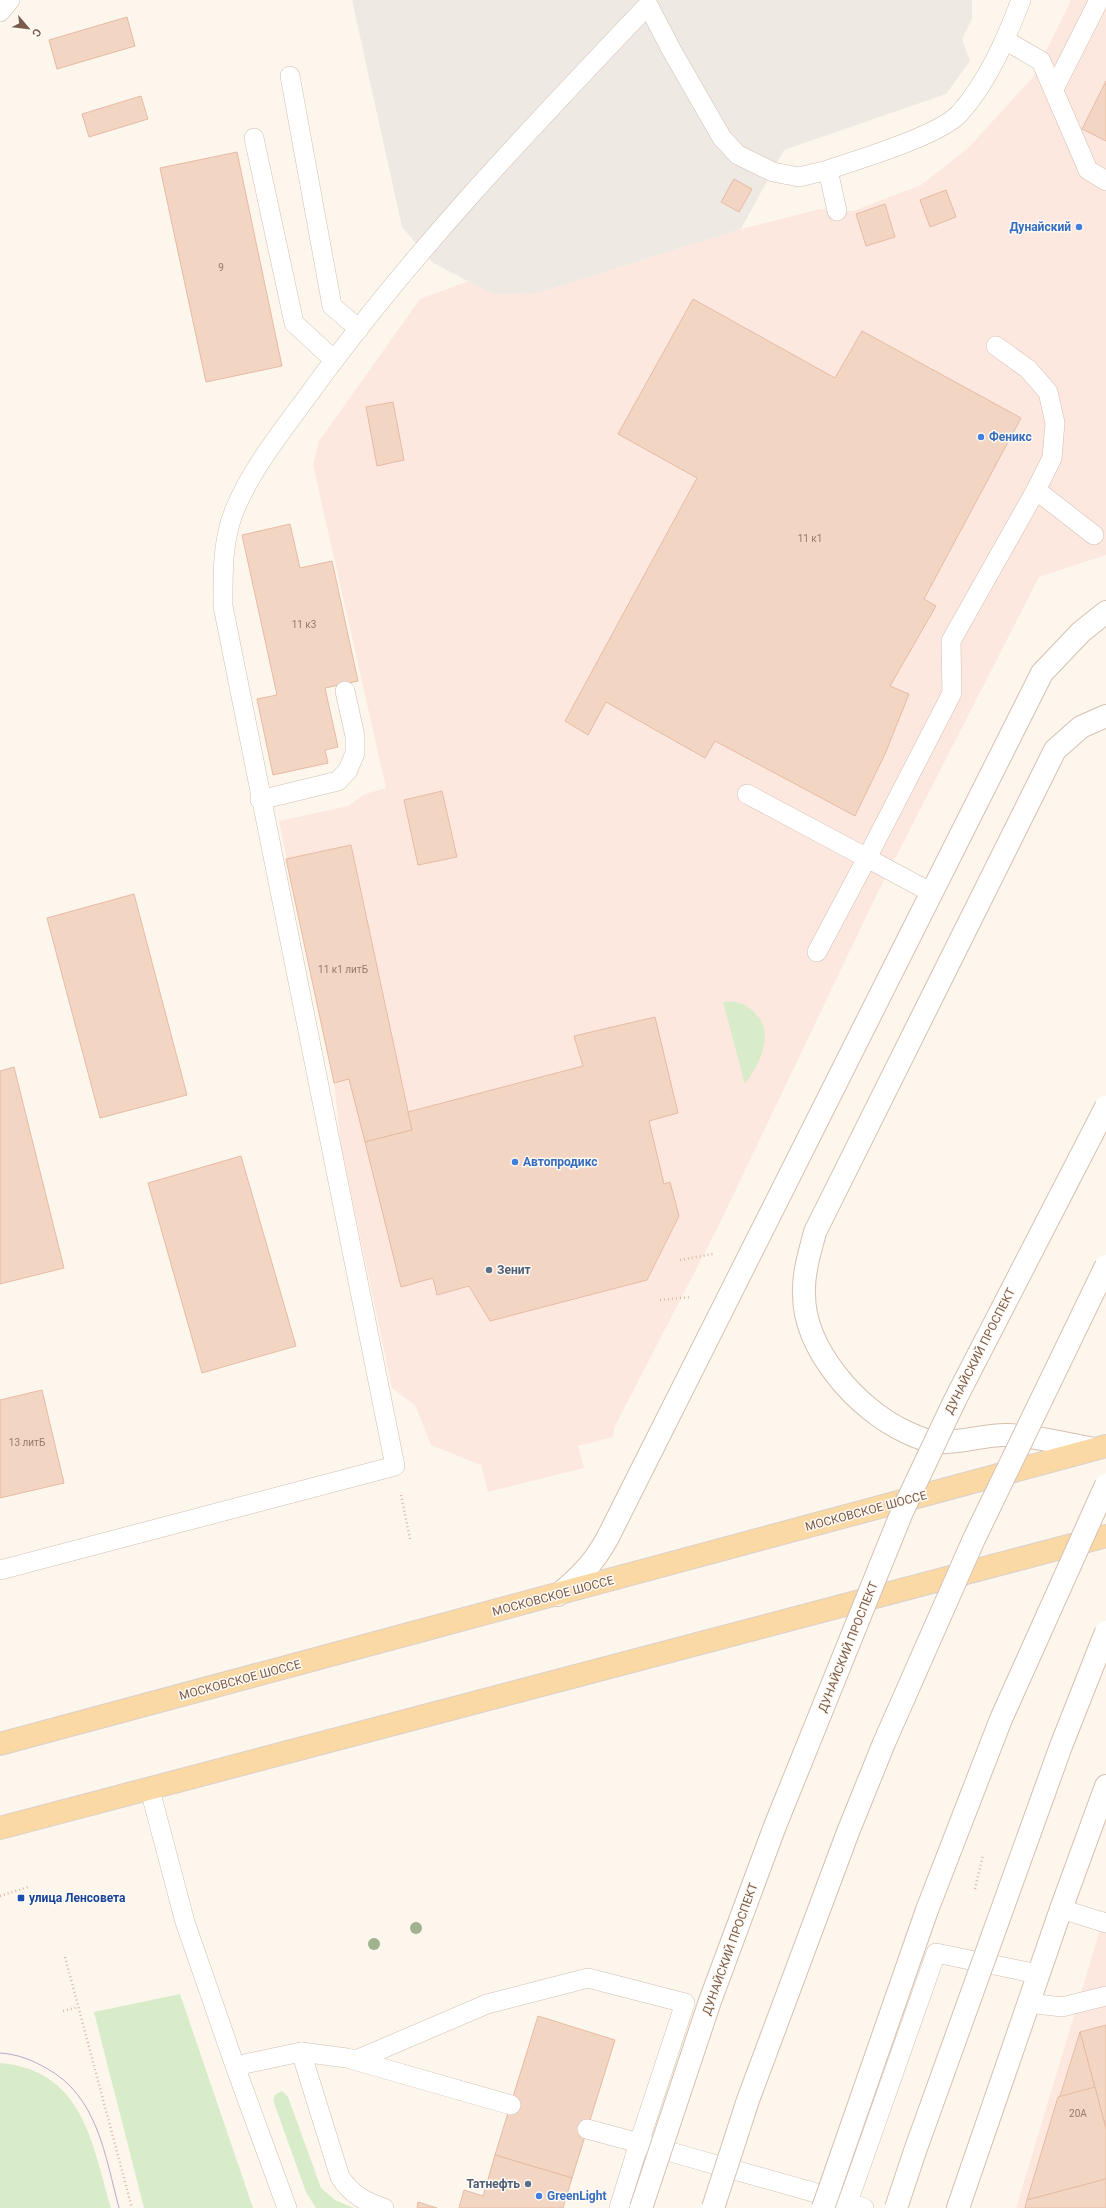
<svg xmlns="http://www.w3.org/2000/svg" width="1106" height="2208" viewBox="0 0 1106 2208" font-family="Roboto,sans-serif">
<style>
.commercial{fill:#fde8e0}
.industrial{fill:#efe9e4}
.green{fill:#d8ecc9}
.building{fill:#f3d5c3;stroke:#e6bba3}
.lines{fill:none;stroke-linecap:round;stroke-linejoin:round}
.lane-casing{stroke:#d1beb0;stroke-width:20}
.secondary-casing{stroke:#d6c0b0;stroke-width:24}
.primary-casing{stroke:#dad1cd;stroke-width:24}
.path{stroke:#d9b8a5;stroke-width:2.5;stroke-dasharray:1 3;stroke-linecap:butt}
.lane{stroke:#fff;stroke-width:19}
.secondary{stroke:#fff;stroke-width:22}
.primary{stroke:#fbd9a5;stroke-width:22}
.tram{stroke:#b9a8c9;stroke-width:1}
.secondary-bridge-casing{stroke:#d6c0b0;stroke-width:24;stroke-linecap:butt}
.secondary-bridge{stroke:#fff;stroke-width:22}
.tree{fill:#a0b28e}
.shop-dot{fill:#3f7fe0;stroke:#fffaf3;stroke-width:1.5}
.service-dot{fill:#5c6f8a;stroke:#fffaf3;stroke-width:1.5}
.transit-dot{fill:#1a4fb4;stroke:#fffaf3;stroke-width:1.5}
.labels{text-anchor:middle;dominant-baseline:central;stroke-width:3;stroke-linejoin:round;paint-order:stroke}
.number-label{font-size:10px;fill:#987a6a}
.shop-label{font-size:12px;font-weight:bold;fill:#366cbe;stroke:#fffaf3;text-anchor:start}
.service-label{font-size:12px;font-weight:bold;fill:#4e5e75;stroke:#fffaf3;text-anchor:start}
.street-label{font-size:12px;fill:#7a5c4d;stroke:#fffaf3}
.transit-label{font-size:12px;font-weight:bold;fill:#164399;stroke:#fffaf3;text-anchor:start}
</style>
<rect width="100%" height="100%" fill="#fdf6ec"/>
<!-- commercial -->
<g class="commercial">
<polygon points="1071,0 1106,0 1106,555 1039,577 876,896 719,1225 614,1428 613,1437 578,1446 584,1468 488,1492 481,1465 431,1445 415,1405 392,1388 341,1146 334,1083 279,821 348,806 365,794 386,788 313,465 319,441 420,299 469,281 493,294 538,293 741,229 820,209 853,211 921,185 968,148 1034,76"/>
<polygon points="1106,1910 1106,2208 1016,2208"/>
</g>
<!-- industrial -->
<polygon class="industrial" points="352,0 972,0 972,19 962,39 970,61 946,94 784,150 741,229 538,293 493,294 433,263 402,227"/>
<!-- green -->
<g class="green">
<path d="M723 1002C735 1000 745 1003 754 1012 776 1032 760 1064 745 1084Z"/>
<polygon points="180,1994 253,2208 144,2208 94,2012"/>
<path d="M0 2063C83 2070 92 2143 111 2208H0Z"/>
<polygon points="282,2091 288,2097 321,2188 335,2200 354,2208 316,2208 306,2192 273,2100 275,2095"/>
</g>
<!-- building -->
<g class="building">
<polygon points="127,17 135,46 57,69 49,40"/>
<polygon points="1106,81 1106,141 1082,129"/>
<polygon points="141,96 148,119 89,137 82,114"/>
<polygon points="237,152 282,366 206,382 160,168"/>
<polygon points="734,179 752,189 739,212 721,202"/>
<polygon points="946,190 956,217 930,227 920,200"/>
<polygon points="885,204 895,237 866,246 856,214"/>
<polygon points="693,299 835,378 862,331 1021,418 924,599 936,606 890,686 909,694 885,754 855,816 715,741 705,758 606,702 588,735 565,721 697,478 618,434"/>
<polygon points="393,402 404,460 377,466 366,407"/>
<polygon points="290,524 300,568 332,561 358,681 325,688 338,747 325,750 328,763 273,775 257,699 277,695 242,535"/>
<polygon points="442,791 457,857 418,865 404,800"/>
<polygon points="351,845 412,1130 365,1142 349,1079 334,1083 286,859"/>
<polygon points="134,894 187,1095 100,1118 47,918"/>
<polygon points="655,1017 678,1113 649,1121 664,1184 670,1182 679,1216 647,1280 490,1321 469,1286 437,1295 433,1278 401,1287 365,1142 412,1130 408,1112 583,1066 574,1036"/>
<polygon points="14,1067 64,1268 0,1284 0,1071"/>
<polygon points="241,1156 296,1346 202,1373 148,1183"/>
<polygon points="42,1390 64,1483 0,1498 0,1400"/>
<polygon points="538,2016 615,2040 572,2178 495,2155"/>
<polygon points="1106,2025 1106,2129 1080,2032"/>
<polygon points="1080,2032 1106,2129 1106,2208 1025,2208"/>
<polygon points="1095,2087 1106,2129 1106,2179 1027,2200 1058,2097"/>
<polygon points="495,2155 572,2178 563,2208 459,2208 464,2190 483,2196"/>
<polygon points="1106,2179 1106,2208 1025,2208 1027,2200"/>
<polygon points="418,2202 437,2208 417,2208"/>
</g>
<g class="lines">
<defs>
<g id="lane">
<polyline points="0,12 10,0"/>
<polyline points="1005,40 1041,61 1088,170 1106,181"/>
<polyline points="290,76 332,306 359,329"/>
<polyline points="1054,89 1099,0"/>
<polyline points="254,138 294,323 334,360"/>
<path d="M837 211 828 170C859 159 938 136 959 114 988 82 1006 39 1021 0"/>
<polyline points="996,346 1028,369 1048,392 1055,423 1052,458 1036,490 1094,535"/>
<polyline points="747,794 867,858 952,693 951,641 1036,490"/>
<polyline points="260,800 338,781 348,770 355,753 355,736 345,691"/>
<polyline points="817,952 867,858 932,893"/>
<path d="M0 1570 395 1466 223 606C223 573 222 540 235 509 254 464 287 425 315 386 415 249 532 127 648 5L672 51 722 138 738 155 773 172 799 177 828 170"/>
<polyline points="150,1790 185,1922 235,2066 287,2208"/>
<polyline points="1061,1909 1106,1923"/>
<polyline points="1028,2003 1062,2007 1106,1996"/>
<path d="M301 2052 340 2177C351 2194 365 2202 384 2208"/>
<polyline points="356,2060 487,2004 588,1978 685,2003 639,2143 848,2202"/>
<polyline points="235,2066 301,2052 347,2058 511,2105"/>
<polyline points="587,2129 639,2143 619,2208"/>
<polyline points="864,2208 848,2202 936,1953 1038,1974"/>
</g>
<g id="secondary">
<path d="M1094 1449C1066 1444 1036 1436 1008 1435 984 1434 959 1444 935 1442 925 1441 915 1436 906 1432 858 1410 804 1350 804 1294 803 1273 810 1252 815 1232L1055 750 1081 727 1106 716"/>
<path d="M558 1595C580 1577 593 1564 607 1539L1042 673 1081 632 1106 612"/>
<polyline points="958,2208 1061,1909 1106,1786"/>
</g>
<g id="primary">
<polyline points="0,1744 1106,1446"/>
<polyline points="0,1828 1106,1536"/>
</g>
</defs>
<!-- lane casing -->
<use href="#lane" class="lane-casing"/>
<!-- secondary casing -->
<use href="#secondary" class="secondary-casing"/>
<!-- primary casing -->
<use href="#primary" class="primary-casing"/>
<!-- path -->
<g class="path">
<polyline points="680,1260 713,1254"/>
<polyline points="660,1300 691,1297"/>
<polyline points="401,1495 410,1539"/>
<polyline points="975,1889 983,1855"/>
<polyline points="0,1896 28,1887"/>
<polyline points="65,1957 132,2208"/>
<polyline points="63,2011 78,2007"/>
</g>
<!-- lane -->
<use href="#lane" class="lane"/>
<!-- secondary -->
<use href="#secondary" class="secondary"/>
<!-- primary -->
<use href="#primary" class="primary"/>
<!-- tram -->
<path class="tram" d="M0 2053C17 2054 32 2060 46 2068 98 2096 105 2156 119 2208"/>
<defs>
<g id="secondary-bridge">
<polyline points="641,2208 710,2001 775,1826 902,1512 955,1400 1106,1107"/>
<polyline points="713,2208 748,2100 848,1832 884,1743 974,1539 1106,1266"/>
<polyline points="823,2208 927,1910 1001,1719 1106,1485"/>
<polyline points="896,2208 915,2151 1061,1746 1106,1632"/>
</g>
</defs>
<!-- secondary-bridge casing -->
<use href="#secondary-bridge" class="secondary-bridge-casing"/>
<!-- secondary-bridge -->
<use href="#secondary-bridge" class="secondary-bridge"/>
</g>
<!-- trees -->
<g class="tree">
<circle cx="416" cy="1928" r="6"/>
<circle cx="374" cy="1944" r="6"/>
</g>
<!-- markers -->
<g class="shop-dot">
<circle cx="1079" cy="227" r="4"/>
<circle cx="981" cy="437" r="4"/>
<circle cx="515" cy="1162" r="4"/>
<circle cx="539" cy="2196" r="4"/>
</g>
<g class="service-dot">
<circle cx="489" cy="1270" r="4"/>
<circle cx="528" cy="2184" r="4"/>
</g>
<rect class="transit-dot" x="17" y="1894" width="8" height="8" rx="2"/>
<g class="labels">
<!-- number labels -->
<g class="number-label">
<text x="221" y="267">9</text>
<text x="810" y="538">11 к1</text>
<text x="304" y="624">11 к3</text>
<text x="343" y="969">11 к1 литБ</text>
<text x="27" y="1442">13 литБ</text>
<text x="1078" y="2113">20А</text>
</g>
<!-- shop labels -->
<g class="shop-label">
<text x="1071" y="227" text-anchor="end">Дунайский</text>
<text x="989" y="437">Феникс</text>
<text x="523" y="1162">Автопродикс</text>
<text x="547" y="2196">GreenLight</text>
</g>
<!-- service labels -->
<g class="service-label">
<text x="497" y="1270">Зенит</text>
<text x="520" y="2184" text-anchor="end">Татнефть</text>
</g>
<!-- street labels -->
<g class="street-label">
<text transform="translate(980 1351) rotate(-63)">ДУНАЙСКИЙ ПРОСПЕКТ</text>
<text transform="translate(866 1511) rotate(-15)">МОСКОВСКОЕ ШОССЕ</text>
<text transform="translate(553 1596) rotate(-15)">МОСКОВСКОЕ ШОССЕ</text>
<text transform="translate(848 1647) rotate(-68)">ДУНАЙСКИЙ ПРОСПЕКТ</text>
<text transform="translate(240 1680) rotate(-15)">МОСКОВСКОЕ ШОССЕ</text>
<text transform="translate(730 1949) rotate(-70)">ДУНАЙСКИЙ ПРОСПЕКТ</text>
</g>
<!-- transit labels -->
<g class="transit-label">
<text x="29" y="1898">улица Ленсовета</text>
</g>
</g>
<!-- north arrow -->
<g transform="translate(28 28) rotate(118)" stroke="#fffaf3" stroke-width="3" paint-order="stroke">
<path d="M0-3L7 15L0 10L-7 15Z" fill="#7a5c4d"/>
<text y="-6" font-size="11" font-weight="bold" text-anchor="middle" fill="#7a5c4d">С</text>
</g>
</svg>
